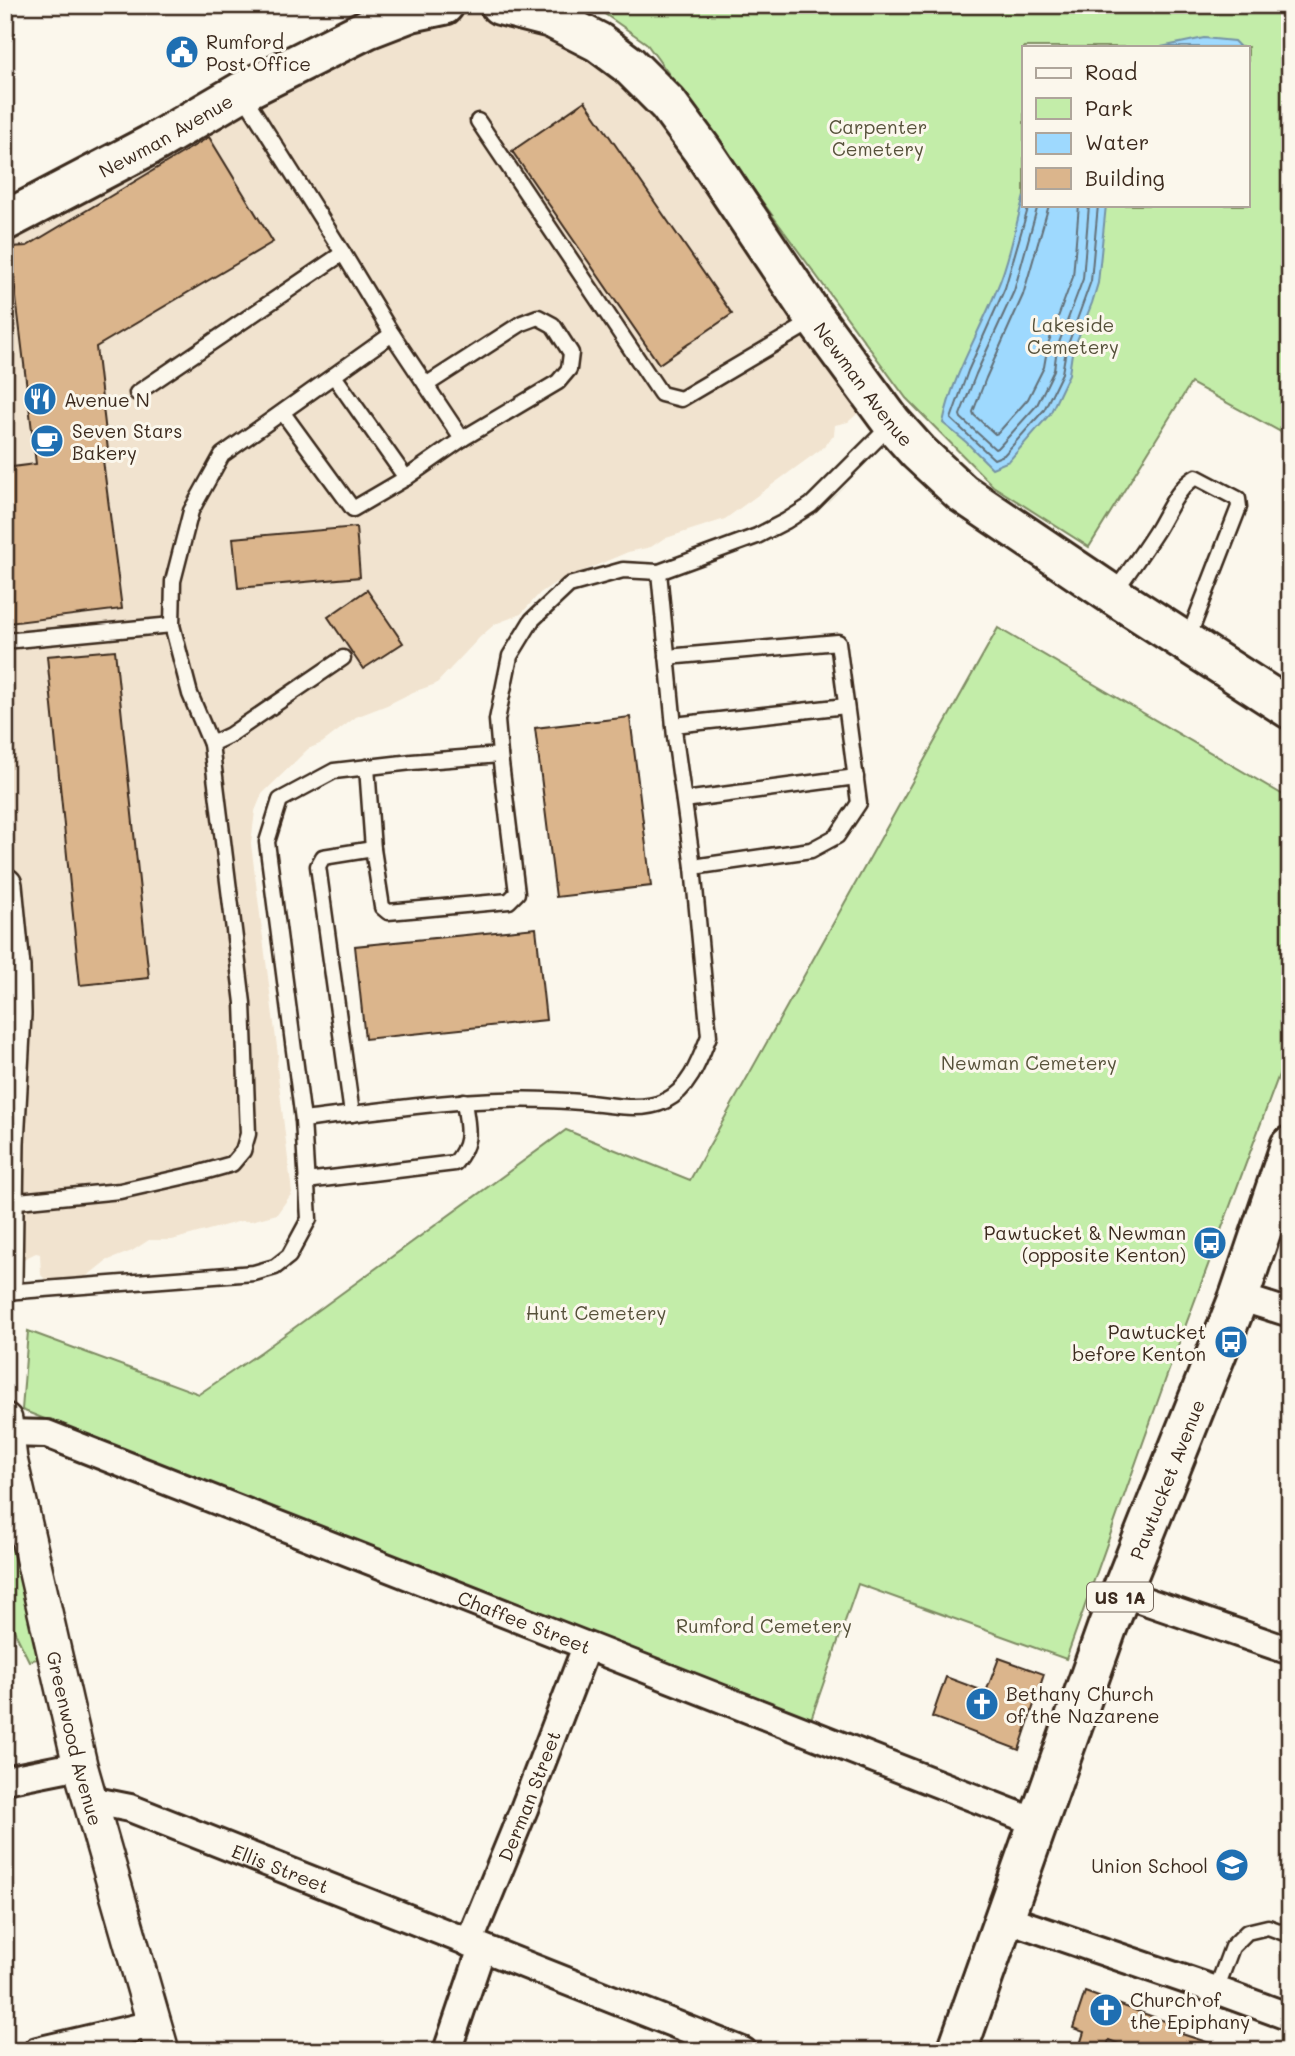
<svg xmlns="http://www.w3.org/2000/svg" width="1295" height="2056" viewBox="0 0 1295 2056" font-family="Mali,sans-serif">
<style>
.built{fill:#f1e3cf}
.green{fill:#c3eda9;stroke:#7f8c64;stroke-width:2;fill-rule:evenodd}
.water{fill:#9ed9fe;stroke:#7693a4;stroke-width:2}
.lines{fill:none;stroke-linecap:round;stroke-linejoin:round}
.shore{stroke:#637078;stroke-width:2}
.building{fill:#dbb58c;stroke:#3b2a1e;stroke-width:2}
.service-casing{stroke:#3b2a1e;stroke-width:19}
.minor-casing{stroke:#3b2a1e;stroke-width:32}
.tertiary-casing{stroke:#3b2a1e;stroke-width:38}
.secondary-casing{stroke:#3b2a1e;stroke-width:44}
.primary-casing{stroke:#3b2a1e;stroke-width:44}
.service{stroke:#fbf7ec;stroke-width:14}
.minor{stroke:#fbf7ec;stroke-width:26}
.tertiary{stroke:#fbf7ec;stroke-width:33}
.secondary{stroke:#fbf7ec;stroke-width:38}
.primary{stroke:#fbf7ec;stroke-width:38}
.labels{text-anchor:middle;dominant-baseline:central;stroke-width:6;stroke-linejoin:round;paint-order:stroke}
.shield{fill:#fbf7ec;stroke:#75685c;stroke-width:2}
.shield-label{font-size:18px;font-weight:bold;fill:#3b2a1e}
.poi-label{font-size:19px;fill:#3b2a1e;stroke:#fbf7ec;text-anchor:start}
.park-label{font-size:19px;fill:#56513a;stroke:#fbf7ec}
.street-label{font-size:19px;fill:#3b2a1e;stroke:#fbf7ec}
</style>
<rect width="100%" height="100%" fill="#fbf7ec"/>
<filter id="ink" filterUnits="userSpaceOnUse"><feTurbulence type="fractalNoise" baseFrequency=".0143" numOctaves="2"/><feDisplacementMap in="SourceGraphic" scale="14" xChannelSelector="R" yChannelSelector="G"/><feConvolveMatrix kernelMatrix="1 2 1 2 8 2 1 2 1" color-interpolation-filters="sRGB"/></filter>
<g filter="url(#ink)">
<!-- built -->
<polygon class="built" points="483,11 507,15 619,70 668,124 866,406 848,422 835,425 834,435 824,447 725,519 663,539 651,547 628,552 555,583 540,593 521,614 495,624 480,637 436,684 413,692 387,705 356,717 322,743 308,749 262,794 255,811 251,844 278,1055 277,1067 292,1193 277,1214 251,1221 241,1221 172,1240 149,1240 132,1251 106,1261 76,1285 51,1286 41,1275 40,1254 36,1253 11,1265 5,887 5,224 326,54 452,13"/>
<!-- green -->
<g class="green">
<path d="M592 5H1290V437L1191 383 1089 547 993 486 906 398 646 43ZM1024 47H1248V205H1024Z"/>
<polygon points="998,628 1290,799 1290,1045 1166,1378 1066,1659 858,1584 810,1722 22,1410 28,1331 199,1394 261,1352 566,1130 690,1180"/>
<polygon points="5,1421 51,1655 29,1661 11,1624 5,1617"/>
</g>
<!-- water -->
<g class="water">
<polygon points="1204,38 1234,41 1240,47 1161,47"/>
<path d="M1024 196V205H1106L1098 283 1092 303 1072 353 1069 374 1050 414 1009 461 992 468 966 442 943 423C952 377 979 333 997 289 1010 260 1015 226 1024 196Z"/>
</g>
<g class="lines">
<!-- shore -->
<g class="shore">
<polyline points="1029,205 1005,288 968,371 951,419 994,459 1004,455 1044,410 1062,373 1066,350 1091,281 1098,205"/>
<polyline points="1038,205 1014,291 976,374 960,415 961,418 995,449 999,447 1037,405 1054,370 1057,348 1083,279 1089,205"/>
<polyline points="1049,205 1023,295 986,378 973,412 974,415 995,434 998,433 1028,399 1044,367 1048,344 1073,277 1079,205"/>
</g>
</g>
<!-- building -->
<g class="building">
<polygon points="585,101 732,314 659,364 512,151"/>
<polygon points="209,137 273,242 96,347 109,459 103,460 122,609 9,623 5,594 5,468 36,464 10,247 27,246"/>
<polygon points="356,527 360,577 238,588 233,538"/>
<polygon points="367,590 403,643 363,669 328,617"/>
<polygon points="115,650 149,978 80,985 47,656"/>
<polygon points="630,717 651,886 556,897 535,728"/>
<polygon points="536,928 546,1020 365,1039 355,946"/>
<polygon points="999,1658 1044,1674 1019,1750 932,1717 946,1677 986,1692"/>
<polygon points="1085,1992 1184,2028 1182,2034 1222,2047 1222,2051 1137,2051 1109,2040 1105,2051 1078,2051 1084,2032 1073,2028"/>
</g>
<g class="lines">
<defs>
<g id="service">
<polyline points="242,93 343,253 392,334 462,439 406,478 353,509 283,413"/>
<polyline points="478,121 661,394 681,399 815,320"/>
<polyline points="334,376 406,478"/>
<polyline points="426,385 522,323 538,317 553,325 571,353 569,369 558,382 462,439"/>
<polyline points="137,393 343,253"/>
<path d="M1113 594C1128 573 1143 552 1157 530 1168 512 1177 488 1196 477L1238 499 1239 507 1187 641"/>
<polyline points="5,641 172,625"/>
<polyline points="667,657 838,642 859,803 837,836 811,850 693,867"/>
<polyline points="674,725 846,706"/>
<polyline points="211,744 230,735 343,658"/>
<polyline points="367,767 373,849"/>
<polyline points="684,800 856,777"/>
<polyline points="352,1114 318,866 323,857 373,849 382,907 388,912 509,901 517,893 500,755"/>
<polyline points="303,1120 267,842 280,800 334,771 412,762 500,755 497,720 510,656 532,620 569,585 623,570 659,572"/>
<path d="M306 1181 455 1163C474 1141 467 1127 464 1101"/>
<polyline points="8,1202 120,1191 200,1173 232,1164 243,1151 248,1134 243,1003 211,744 190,694 172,625 173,581 191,511 222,455 392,334"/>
<path d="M5 1292 254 1273 275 1267 289 1256 309 1219 303 1120C395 1109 488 1093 581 1102 607 1104 641 1113 665 1101 690 1089 700 1059 709 1036L693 867 675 737 659 572 757 536 786 521 811 505 891 425"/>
<polyline points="1216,1990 1232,1947 1247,1932 1268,1927 1290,1935"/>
</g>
<g id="minor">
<polyline points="1239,1297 1290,1313"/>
<path id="s1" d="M7 1433 47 1434 1038 1823"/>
<polyline points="1122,1593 1290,1651"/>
<polyline points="5,1780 80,1765"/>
<path id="s2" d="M90 1800 130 1808 743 2051"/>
<polyline points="1005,1918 1216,1990 1290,2017"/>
<path id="s3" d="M469 1943 524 1809 586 1647"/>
<polyline points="37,2051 153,2024"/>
<polyline points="447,2051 482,1948"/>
</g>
<g id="tertiary">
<polyline points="5,885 13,967 14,1014 7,1143 5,1280"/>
<path id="s4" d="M5 1420 10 1459 80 1765 162 2051"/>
</g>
<g id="secondary">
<path id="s5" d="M500 5 551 18 598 42 629 65 668 104 702 150 811 313 892 423 918 452 962 493 1113 595 1290 709"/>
<path id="s6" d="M5 221 150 145 241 92 367 29 411 12 444 5"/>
</g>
<g id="primary">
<path id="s7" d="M957 2051 1107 1628 1239 1297 1290 1146"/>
</g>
</defs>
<!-- service casing -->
<use href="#service" class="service-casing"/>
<!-- minor casing -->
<use href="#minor" class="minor-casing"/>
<!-- tertiary casing -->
<use href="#tertiary" class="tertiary-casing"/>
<!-- secondary casing -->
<use href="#secondary" class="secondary-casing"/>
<!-- primary casing -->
<use href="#primary" class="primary-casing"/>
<!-- service -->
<use href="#service" class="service"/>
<!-- minor -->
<use href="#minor" class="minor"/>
<!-- tertiary -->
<use href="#tertiary" class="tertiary"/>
<!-- secondary -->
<use href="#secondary" class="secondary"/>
<!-- primary -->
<use href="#primary" class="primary"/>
</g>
</g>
<!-- icons -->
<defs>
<symbol id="civic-disc" viewBox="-11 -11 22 22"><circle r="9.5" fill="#1f6fb2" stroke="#fbf7ec"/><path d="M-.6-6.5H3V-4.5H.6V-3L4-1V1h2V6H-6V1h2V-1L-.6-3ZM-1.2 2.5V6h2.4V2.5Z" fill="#fff"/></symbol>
<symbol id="restaurant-disc" viewBox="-11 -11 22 22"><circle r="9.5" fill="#1f6fb2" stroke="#fbf7ec"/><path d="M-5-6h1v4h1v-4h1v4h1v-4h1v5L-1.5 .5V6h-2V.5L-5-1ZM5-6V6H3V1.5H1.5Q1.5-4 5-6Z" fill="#fff"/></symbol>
<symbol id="cafe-disc" viewBox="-11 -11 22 22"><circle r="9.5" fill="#1f6fb2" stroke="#fbf7ec"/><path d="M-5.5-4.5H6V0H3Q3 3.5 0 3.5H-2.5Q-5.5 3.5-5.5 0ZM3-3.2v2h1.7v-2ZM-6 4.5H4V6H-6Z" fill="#fff"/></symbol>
<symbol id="bus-disc" viewBox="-11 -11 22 22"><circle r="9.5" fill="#1f6fb2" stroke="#fbf7ec"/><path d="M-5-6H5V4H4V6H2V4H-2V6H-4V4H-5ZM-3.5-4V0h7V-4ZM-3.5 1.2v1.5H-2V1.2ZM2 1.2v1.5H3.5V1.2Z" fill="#fff"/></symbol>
<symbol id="church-disc" viewBox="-11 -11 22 22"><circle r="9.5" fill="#1f6fb2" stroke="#fbf7ec"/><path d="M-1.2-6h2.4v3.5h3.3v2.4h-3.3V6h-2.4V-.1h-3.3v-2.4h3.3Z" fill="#fff"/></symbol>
<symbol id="school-disc" viewBox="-11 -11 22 22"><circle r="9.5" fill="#1f6fb2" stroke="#fbf7ec"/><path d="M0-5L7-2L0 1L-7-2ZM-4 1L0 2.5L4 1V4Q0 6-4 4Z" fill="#fff"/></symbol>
</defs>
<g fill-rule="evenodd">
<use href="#civic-disc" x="163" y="33" width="38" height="38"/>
<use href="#restaurant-disc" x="21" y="380" width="38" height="38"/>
<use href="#cafe-disc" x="28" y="422" width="38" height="38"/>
<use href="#bus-disc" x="1191" y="1224" width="38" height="38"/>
<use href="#bus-disc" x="1212" y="1323" width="38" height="38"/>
<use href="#church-disc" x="963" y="1685" width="38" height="38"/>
<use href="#school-disc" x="1213" y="1846" width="38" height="38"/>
<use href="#church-disc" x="1087" y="1991" width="38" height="38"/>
</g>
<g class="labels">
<!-- shield labels -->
<rect class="shield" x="1087" y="1582.5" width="66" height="29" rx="5"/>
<g class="shield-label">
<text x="1120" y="1597">US 1A</text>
</g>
<!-- poi labels -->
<g class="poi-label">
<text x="206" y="41">Rumford<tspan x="206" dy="22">Post Office</tspan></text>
<text x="64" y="399">Avenue N</text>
<text x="72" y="430">Seven Stars<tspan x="72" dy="22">Bakery</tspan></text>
<text x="1186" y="1232" text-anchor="end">Pawtucket &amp; Newman<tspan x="1186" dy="22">(opposite Kenton)</tspan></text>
<text x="1206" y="1331" text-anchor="end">Pawtucket<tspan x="1206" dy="22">before Kenton</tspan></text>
<text x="1006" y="1693">Bethany Church<tspan x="1006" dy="22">of the Nazarene</tspan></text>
<text x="1208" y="1865" text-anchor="end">Union School</text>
<text x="1130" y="1999">Church of<tspan x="1130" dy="22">the Epiphany</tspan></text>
</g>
<!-- park labels -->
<g class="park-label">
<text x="878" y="126">Carpenter<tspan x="878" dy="22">Cemetery</tspan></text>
<text x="1073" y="324">Lakeside<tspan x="1073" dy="22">Cemetery</tspan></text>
<text x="1029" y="1062">Newman Cemetery</text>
<text x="596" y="1312">Hunt Cemetery</text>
<text x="764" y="1625">Rumford Cemetery</text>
</g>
<!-- street labels -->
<g class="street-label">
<text stroke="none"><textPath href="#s6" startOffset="182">Newman Avenue</textPath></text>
<text stroke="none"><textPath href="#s5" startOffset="541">Newman Avenue</textPath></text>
<text stroke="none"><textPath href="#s7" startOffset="609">Pawtucket Avenue</textPath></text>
<text stroke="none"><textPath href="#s1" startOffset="553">Chaffee Street</textPath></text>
<text stroke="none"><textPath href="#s4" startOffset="326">Greenwood Avenue</textPath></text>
<text stroke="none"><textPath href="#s3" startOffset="159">Derman Street</textPath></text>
<text stroke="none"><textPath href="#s2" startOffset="203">Ellis Street</textPath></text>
</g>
</g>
<!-- margin -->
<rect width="1295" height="2056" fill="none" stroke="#fbf7ec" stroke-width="28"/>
<rect x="14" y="14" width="1267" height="2028" fill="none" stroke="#3b2a1e" stroke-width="2.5" filter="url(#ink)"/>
<!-- legend -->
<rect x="1022" y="46" width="228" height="161" fill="#fbf7ec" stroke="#aea59a" stroke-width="2"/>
<rect x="1036" y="68" width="35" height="10" fill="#fbf7ec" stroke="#aea59a" stroke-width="2"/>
<text x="1085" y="80" font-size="21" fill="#3b2a1e">Road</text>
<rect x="1036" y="98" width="35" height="21" fill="#c3eda9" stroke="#aea59a" stroke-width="2"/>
<text x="1085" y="116" font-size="21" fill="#3b2a1e">Park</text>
<rect x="1036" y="133" width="35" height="21" fill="#9ed9fe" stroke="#aea59a" stroke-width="2"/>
<text x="1085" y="150" font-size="21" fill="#3b2a1e">Water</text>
<rect x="1036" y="168" width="35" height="21" fill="#dbb58c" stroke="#aea59a" stroke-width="2"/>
<text x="1085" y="186" font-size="21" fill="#3b2a1e">Building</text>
</svg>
